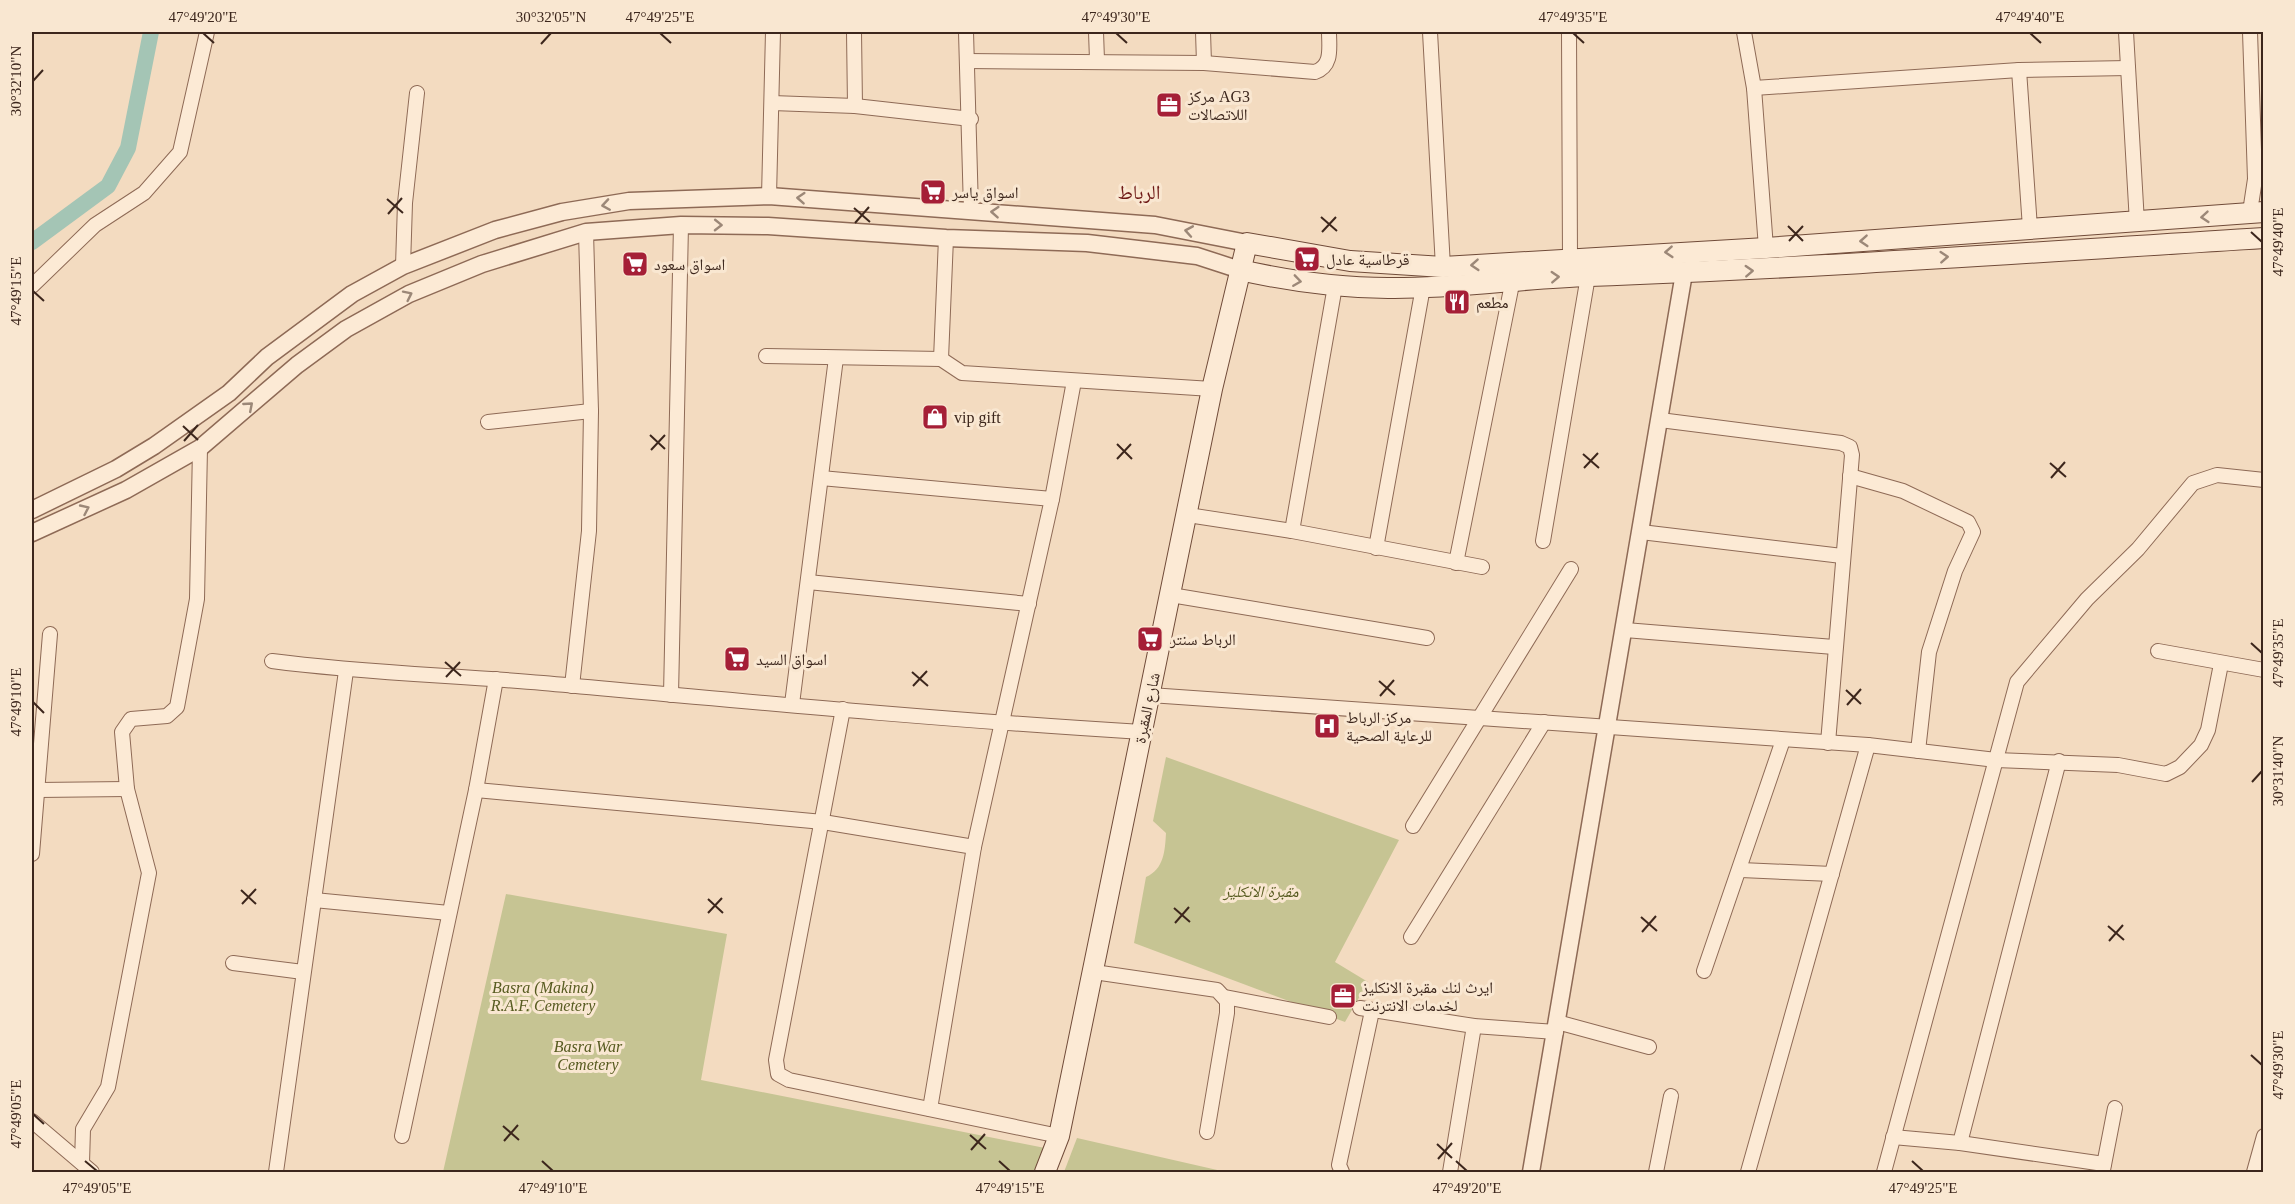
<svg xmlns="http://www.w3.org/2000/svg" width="2295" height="1204" viewBox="0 0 2295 1204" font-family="'Times New Roman','Noto Naskh Arabic',serif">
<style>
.cemetery{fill:#c6c493}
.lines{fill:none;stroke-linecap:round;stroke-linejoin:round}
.canal{stroke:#a4c5b5;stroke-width:16}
.minor-casing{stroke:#8e6a56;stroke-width:16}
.tertiary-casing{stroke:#8e6a56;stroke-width:19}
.secondary-casing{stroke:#704b39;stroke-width:22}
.minor{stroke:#fcead5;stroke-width:14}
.tertiary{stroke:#fcead5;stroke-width:16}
.secondary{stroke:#fcead5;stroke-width:20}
.oneway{stroke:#9c8878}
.ticks{fill:none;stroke:#3c261c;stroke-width:2}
.labels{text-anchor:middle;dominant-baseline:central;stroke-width:6;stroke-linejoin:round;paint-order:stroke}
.poi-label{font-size:16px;fill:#3c261c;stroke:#f9e7d1;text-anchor:start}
.street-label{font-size:16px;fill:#3c261c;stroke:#f9e7d1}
.park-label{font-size:16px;font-style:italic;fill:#575b20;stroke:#f9e7d1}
.quarter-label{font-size:20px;fill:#6e1916;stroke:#f9e7d1}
.neatline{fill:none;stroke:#3c261c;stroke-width:2}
.ticks-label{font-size:15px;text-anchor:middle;fill:#3c261c}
</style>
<rect width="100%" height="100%" fill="#f3dbc0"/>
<!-- cemetery -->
<g class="cemetery">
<path d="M1166 757 1399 840 1335 962 1368 982 1345 1022 1134 943 1146 877C1164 869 1165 851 1166 833L1153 821Z"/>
<polygon points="506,894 727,934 701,1080 1045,1148 1035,1172 443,1172"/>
<polygon points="1077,1138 1226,1172 1064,1172"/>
</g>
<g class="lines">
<!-- canal -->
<polyline class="canal" points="32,242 108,186 128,148 151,32"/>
<defs>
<g id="minor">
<polyline points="854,32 855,106"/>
<polyline points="966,32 971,210"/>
<polyline points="1096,32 1097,60"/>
<polyline points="1203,32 1204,63"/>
<polyline points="1430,32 1443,267"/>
<polyline points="1569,32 1570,259"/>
<polyline points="1744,32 1754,88 1766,248"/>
<polyline points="2126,32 2137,223"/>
<polyline points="2250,32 2255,179 2250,212"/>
<path d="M967 61 1204 63 1315 72C1333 66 1329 47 1329 32"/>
<polyline points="2019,70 2030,228"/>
<polyline points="1754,88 2019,70 2128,68"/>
<polyline points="772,103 855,106 971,119"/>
<polyline points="769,196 773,32"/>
<polyline points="403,266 405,203 417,93"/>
<polyline points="32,286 95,225 144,193 180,152 207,32"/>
<polyline points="766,356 941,359 962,373 1212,389"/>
<polyline points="941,359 946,238"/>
<polyline points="1660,420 1841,443 1850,447 1852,455 1828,743"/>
<polyline points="488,422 591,411"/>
<polyline points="1850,476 1903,491 1968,522 1973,532 1955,571 1929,652 1918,751"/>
<polyline points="821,478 1052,499"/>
<polyline points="1188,515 1292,531 1482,567"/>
<polyline points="1292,531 1335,286"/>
<polyline points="1641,532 1842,556"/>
<polyline points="1543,541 1588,276"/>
<polyline points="1376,548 1423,287"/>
<polyline points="1456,563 1513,279"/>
<polyline points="808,582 1029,604"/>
<polyline points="1171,595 1427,638"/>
<polyline points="1625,630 1834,647"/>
<polyline points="2158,651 2264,670"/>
<path d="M272 661C362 673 452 675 543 683 742 701 942 720 1142 732"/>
<polyline points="572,686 589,531 591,411 586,232"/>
<polyline points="671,695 681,225"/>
<polyline points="1150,695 1868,745 1996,760 2118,765 2166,774 2180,767 2201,745 2208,730 2221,664"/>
<polyline points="792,704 836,358"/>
<polyline points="843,709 776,1060 778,1074 789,1080 1059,1136"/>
<polyline points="38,790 127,789"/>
<polyline points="476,790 823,822 974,847"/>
<polyline points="1413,826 1571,569"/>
<polyline points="32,854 50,634"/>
<polyline points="1741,870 1832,874"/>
<polyline points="314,900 449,913"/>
<polyline points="1411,937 1544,722"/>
<polyline points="233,963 303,972"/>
<polyline points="1704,971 1783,740"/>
<polyline points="1094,972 1217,990 1227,1001 1227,1013 1207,1132"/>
<polyline points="1225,997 1329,1017"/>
<polyline points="1360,1008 1474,1026 1556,1032"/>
<polyline points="1557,1022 1649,1047"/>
<polyline points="930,1109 974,847 1052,499 1074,381"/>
<polyline points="32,1121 92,1172"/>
<polyline points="402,1136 476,790 496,679"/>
<polyline points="1893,1137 1960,1143 2104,1164"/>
<polyline points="1960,1143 2059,761"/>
<polyline points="82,1163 83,1129 108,1087 149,873 127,789 122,732 131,719 167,716 177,707 197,599 200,448"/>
<polyline points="2103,1170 2115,1108"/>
<polyline points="276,1172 346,671"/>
<polyline points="1342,1172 1339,1165 1372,1011"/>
<polyline points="1450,1172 1474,1026"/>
<polyline points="1656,1172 1671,1096"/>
<polyline points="1748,1172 1868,745"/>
<polyline points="1884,1172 2017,682 2087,599 2138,549 2193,483 2217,475 2264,480"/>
<polyline points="2254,1172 2264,1136"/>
</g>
<g id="tertiary">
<polyline points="32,510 116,469 154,446 229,393 267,357 352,294 403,266 495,230 562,212 629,201 769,196 1155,225 1247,243"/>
<polyline points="32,533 126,490 200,448 297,365 346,329 409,294 482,264 586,232 681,225 768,226 946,238 1087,243 1197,256 1240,270"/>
<polyline points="1531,1172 1684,273"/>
</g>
<g id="secondary">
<path d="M1240 270C1289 281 1338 288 1388 288 1455 289 1522 278 1589 276 1814 268 2039 252 2264 238"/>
<polyline points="1045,1172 1059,1136 1212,389 1247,243 1350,261 1443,267 1766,248 2264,212"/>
</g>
</defs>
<!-- minor casing -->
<use href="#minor" class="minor-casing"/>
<!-- tertiary casing -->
<use href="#tertiary" class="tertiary-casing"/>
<!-- secondary casing -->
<use href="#secondary" class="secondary-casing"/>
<!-- minor -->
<use href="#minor" class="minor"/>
<!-- tertiary -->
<use href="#tertiary" class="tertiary"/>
<!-- secondary -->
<use href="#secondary" class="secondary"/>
</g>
<!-- one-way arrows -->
<defs><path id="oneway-chevron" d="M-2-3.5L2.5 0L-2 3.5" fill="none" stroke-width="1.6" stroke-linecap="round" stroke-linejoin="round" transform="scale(1.5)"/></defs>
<g class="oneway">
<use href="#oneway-chevron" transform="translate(801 198) rotate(-176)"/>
<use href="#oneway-chevron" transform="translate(606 205) rotate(171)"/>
<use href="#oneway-chevron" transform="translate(995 212) rotate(-176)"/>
<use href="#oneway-chevron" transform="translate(2205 217) rotate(175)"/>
<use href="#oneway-chevron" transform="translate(718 225) rotate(1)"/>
<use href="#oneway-chevron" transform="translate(1189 231) rotate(-170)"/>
<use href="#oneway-chevron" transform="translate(1864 241) rotate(176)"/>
<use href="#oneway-chevron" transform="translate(1669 252) rotate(176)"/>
<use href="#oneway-chevron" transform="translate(1944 257) rotate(-4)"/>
<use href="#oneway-chevron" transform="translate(1475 265) rotate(176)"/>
<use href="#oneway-chevron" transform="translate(1749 271) rotate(-3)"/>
<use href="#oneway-chevron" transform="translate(1555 277) rotate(-3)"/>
<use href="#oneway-chevron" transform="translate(1297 281) rotate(8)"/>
<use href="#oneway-chevron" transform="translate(408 295) rotate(-26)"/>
<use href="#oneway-chevron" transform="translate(249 406) rotate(-41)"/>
<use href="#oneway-chevron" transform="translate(85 509) rotate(-25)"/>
</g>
<!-- ticks -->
<path class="ticks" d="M203 33 214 43M660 33 671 43M1116 33 1127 43M1573 33 1584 43M2030 33 2041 43M541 44 551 33M33 81 43 70M387 199 403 213M854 208 870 222M388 214 402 198M1321 217 1337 231M855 223 869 207M1788 226 1803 241M1322 232 1336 217M2251 232 2262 242M1789 241 1803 226M33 291 44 301M183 426 198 440M650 435 665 449M184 441 198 425M1117 444 1132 459M651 450 665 435M1583 454 1599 468M1117 459 1131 444M2050 463 2066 477M1584 468 1598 453M2051 478 2065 462M2251 643 2262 653M445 662 461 676M912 672 928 686M446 677 460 662M1379 681 1395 695M913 686 927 671M1846 690 1861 704M1380 696 1394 680M33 702 44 713M1847 705 1861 689M2252 782 2262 771M241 890 256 904M708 899 723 913M242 904 256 889M1174 908 1190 922M708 913 722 898M1641 917 1657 931M1175 923 1189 907M2108 926 2124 940M1642 932 1656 916M2109 941 2123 925M2251 1055 2262 1065M33 1114 44 1124M503 1126 519 1140M970 1135 986 1149M504 1141 518 1125M1437 1144 1452 1158M971 1150 985 1134M1438 1159 1452 1143M85 1161 97 1171M542 1161 553 1171M999 1161 1010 1171M1456 1161 1467 1171M1912 1161 1923 1171"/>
<!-- icons -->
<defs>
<symbol id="office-square" viewBox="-11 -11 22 22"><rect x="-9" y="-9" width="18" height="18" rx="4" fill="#a51f37" stroke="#f9e7d1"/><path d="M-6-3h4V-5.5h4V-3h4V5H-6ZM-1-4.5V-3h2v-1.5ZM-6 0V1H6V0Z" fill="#fff"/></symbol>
<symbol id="supermarket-square" viewBox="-11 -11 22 22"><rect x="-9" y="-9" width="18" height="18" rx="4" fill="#a51f37" stroke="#f9e7d1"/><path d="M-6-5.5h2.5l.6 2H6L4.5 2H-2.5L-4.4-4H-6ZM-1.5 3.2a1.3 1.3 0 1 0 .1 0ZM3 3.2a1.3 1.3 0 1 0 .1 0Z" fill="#fff"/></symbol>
<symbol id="restaurant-square" viewBox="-11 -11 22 22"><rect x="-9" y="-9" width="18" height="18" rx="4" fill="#a51f37" stroke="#f9e7d1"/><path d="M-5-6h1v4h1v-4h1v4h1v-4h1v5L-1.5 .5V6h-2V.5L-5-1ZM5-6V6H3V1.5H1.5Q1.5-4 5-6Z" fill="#fff"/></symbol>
<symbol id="shop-square" viewBox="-11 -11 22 22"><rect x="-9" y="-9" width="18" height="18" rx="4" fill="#a51f37" stroke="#f9e7d1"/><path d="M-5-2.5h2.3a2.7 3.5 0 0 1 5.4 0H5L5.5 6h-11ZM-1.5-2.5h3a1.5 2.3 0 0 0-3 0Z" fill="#fff"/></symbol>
<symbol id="hospital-square" viewBox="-11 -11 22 22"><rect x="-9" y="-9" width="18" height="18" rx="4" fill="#a51f37" stroke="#f9e7d1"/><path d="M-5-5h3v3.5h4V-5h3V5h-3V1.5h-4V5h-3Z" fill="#fff"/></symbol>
</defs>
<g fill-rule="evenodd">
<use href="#office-square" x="1154" y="90" width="30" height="30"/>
<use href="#supermarket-square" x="918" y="177" width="30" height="30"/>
<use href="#supermarket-square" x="1292" y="244" width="30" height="30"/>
<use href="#supermarket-square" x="620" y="249" width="30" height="30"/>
<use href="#restaurant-square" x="1442" y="287" width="30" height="30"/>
<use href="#shop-square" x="920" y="402" width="30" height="30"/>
<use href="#supermarket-square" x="1135" y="624" width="30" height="30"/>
<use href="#supermarket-square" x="722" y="644" width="30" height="30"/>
<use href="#hospital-square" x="1312" y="711" width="30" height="30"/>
<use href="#office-square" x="1328" y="981" width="30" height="30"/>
</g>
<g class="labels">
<!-- poi labels -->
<g class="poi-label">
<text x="1188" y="96">مركز AG3<tspan x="1188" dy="18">اللاتصالات</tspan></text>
<text x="952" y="192">اسواق ياسر</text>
<text x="1326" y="259">قرطاسية عادل</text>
<text x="654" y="264">اسواق سعود</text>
<text x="1476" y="302">مطعم</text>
<text x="954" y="417">vip gift</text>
<text x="1170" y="639">الرباط سنتر</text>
<text x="756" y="659">اسواق السيد</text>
<text x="1346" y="717">مركز الرباط<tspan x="1346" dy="18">للرعاية الصحية</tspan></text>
<text x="1362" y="987">ايرث لنك مقبرة الانكليز<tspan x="1362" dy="18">لخدمات الانترنت</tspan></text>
</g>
<!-- street labels -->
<g class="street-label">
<text transform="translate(1147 708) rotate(-78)">شارع المقبرة</text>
</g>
<!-- park labels -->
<g class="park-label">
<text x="1261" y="891">مقبرة الانكليز</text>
<text x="543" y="987">Basra (Makina)<tspan x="543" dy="18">R.A.F. Cemetery</tspan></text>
<text x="588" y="1046">Basra War<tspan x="588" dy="18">Cemetery</tspan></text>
</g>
<!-- quarter labels -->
<g class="quarter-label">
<text x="1139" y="192">الرباط</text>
</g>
</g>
<!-- border -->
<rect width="2295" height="1204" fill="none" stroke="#f9e7d1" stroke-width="66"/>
<rect x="33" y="33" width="2229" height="1138" class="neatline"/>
<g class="ticks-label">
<text x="203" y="22">47°49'20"E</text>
<text x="551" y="22">30°32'05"N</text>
<text x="660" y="22">47°49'25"E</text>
<text x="1116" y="22">47°49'30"E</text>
<text x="1573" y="22">47°49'35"E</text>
<text x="2030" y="22">47°49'40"E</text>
<text transform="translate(16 81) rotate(-90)" y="5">30°32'10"N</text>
<text transform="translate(2278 242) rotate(-90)" y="5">47°49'40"E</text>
<text transform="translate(16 291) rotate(-90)" y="5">47°49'15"E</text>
<text transform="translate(2278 653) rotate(-90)" y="5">47°49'35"E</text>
<text transform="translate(16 702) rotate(-90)" y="5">47°49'10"E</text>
<text transform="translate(2278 771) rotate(-90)" y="5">30°31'40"N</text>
<text transform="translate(2278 1065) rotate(-90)" y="5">47°49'30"E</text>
<text transform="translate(16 1114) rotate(-90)" y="5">47°49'05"E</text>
<text x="97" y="1193">47°49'05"E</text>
<text x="553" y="1193">47°49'10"E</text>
<text x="1010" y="1193">47°49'15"E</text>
<text x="1467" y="1193">47°49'20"E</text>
<text x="1923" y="1193">47°49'25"E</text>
</g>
</svg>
